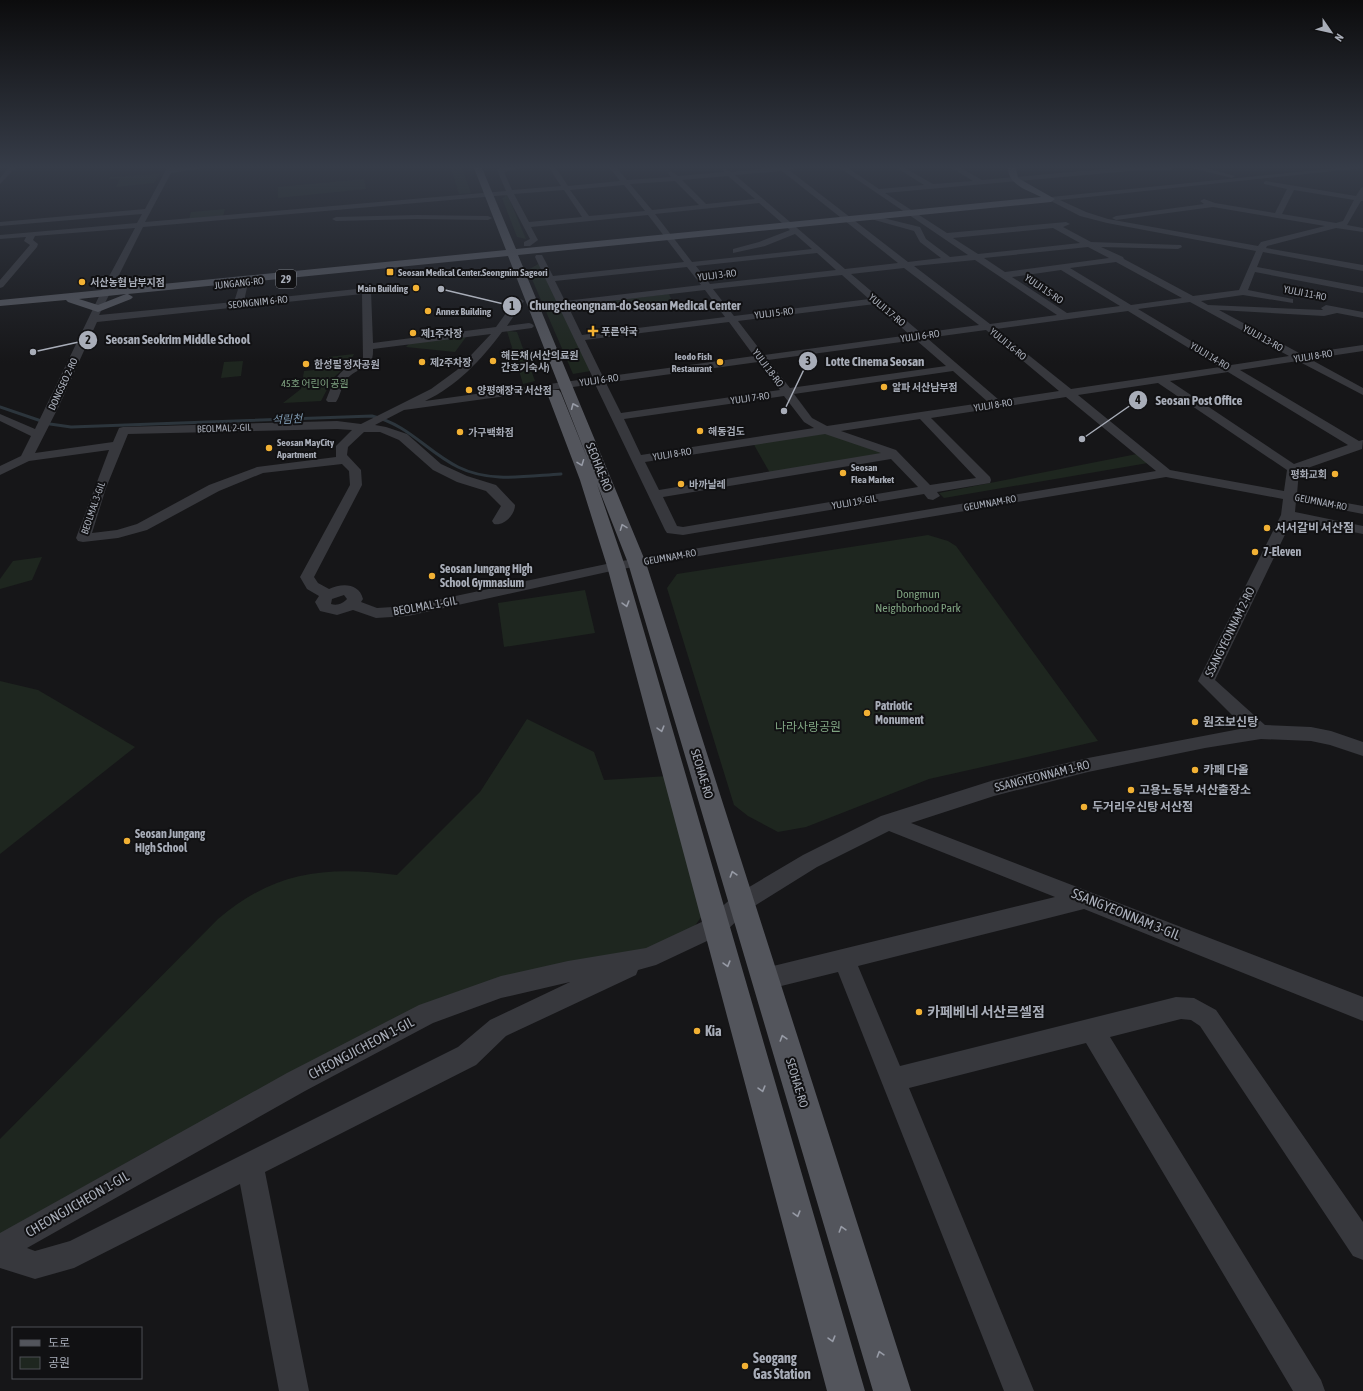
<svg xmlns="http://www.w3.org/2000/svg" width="1363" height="1391" viewBox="0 0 1363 1391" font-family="'Asap Condensed','Noto Sans KR',sans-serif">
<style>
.green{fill:#1e261f}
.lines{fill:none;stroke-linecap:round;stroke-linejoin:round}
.stream{stroke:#2c353c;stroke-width:3}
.minor{fill:#37383d;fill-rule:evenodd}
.major{fill:#53555c;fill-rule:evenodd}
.oneway{stroke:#979ba6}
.poi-dot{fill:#f2b134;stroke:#111113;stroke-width:1.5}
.labels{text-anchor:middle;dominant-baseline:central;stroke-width:4;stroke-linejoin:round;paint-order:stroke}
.far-poi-label{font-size:10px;font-weight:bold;fill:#a8adb8;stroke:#111113;text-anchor:start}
.far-street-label{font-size:10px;fill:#a8adb8;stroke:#111113}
.far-park-label{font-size:10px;fill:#7fa381;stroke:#111113}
.shield{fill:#111113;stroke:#7b7e86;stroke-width:1}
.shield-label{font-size:11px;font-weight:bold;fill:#a8adb8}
.far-water-label{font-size:11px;font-style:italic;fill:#7f9bb3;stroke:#111113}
.street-label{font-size:12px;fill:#a8adb8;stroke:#111113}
.poi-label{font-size:12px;font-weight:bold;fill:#a8adb8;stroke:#111113;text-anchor:start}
.park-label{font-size:12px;fill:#7fa381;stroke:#111113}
.near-street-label{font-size:14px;fill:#a8adb8;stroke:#111113}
.near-poi-label{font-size:14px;font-weight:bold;fill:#a8adb8;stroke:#111113;text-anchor:start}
.leader{fill:none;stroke:#a8adb8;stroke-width:1.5}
.callout-dot{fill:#a8adb8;stroke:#111113;stroke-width:1.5}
.mark-label{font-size:12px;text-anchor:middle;font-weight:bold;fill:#111}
.callout-label{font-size:13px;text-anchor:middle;font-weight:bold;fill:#a8adb8;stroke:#111113;stroke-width:4;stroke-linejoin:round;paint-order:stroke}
</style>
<rect width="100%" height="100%" fill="#161618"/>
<!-- green -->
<g class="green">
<polygon points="451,168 462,168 471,193 459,194"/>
<polygon points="160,174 154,183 116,187 120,178 109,179 111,177"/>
<polygon points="364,179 366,189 278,198 278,187"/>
<polygon points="504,194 507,194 526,239 517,237 502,198 505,197"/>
<polygon points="225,209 223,216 189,219 191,212"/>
<polygon points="540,263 591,371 573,374 528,270"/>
<polygon points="669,294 672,301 609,311 600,302"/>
<polygon points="507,331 517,332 535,381 523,384"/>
<polygon points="466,337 455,352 406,347 411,342"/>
<polygon points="354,354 349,364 333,378 321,401 283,403 301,389 304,371 325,369 328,357"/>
<polygon points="243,361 241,376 221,378 224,362"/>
<polygon points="823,431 885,453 770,473 753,443"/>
<polygon points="1137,454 1148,463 944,498 939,493"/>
<polygon points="928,535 948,541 956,546 1098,741 929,779 806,827 778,832 748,816 734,805 667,588 677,574"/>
<polygon points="42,557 32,580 0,589 0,579 13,561"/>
<polygon points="585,590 595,633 504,647 498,603"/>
<polygon points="0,681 38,690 135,747 0,854"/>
<path d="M527 719 594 752 604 780 668 776 702 916 694 927 671 943 440 1002 149 1150 0 1234V1139L218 919C274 871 327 866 397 875L480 792Z"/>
</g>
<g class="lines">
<!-- stream -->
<path class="stream" d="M0 407 50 424 71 427 372 416C409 425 426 451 458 467 490 483 527 476 561 474"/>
<!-- minor -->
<g class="minor">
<polygon points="8,168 15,168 0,184 0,178"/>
<path d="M167 168H204L171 173 145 222 506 191 497 170 499 168H520L504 172 512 190 561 186 549 168H556L568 186 620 181 610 168H617L627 180 671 177 668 173 671 171 678 176 724 172 722 170 724 168 731 172 768 168H798L789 170 908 262 941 258 920 242 914 231 871 219V215L920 227 926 239 950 257 968 255 840 168H848L879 189 924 185 897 168H905L933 184 973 181 952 168H961L982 180 1115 168H1174L1171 170 1130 171 885 193 947 233 1066 222 1070 224 1063 227 1091 242 1181 245 1182 247 1178 249 1101 247 1123 257 1124 259 1193 296 1239 290 1256 251 1107 223 1080 216 1047 199 1051 197 1337 168H1363L1060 200 1086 212 1108 219 1258 246 1261 242 1325 226 1213 207 1116 220 1112 218 1116 216 1204 204 1200 201 1204 199 1215 203 1275 213 1287 189 1264 184V182L1266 181 1356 196 1361 188 1363 187V201H1361L1347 225 1363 228V232L1336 228 1267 246 1266 248 1363 265V271L1263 252 1257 267 1363 287V293L1255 272 1248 290 1293 299V303L1243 295 1201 301 1208 305 1323 310 1321 308 1326 305 1363 312V318L1337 313 1324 316 1219 310 1301 354 1363 345V351L1310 359 1363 388V395L1298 361 1240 370 1359 441 1363 440 1362 449 1299 471 1297 494 1363 506V514L1296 501 1295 512 1363 526V534L1292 520 1215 680 1265 725 1311 727 1331 731 1363 742V756L1330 745 1311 741 1261 739 1205 748 1088 772 994 796 911 823 1363 997V1021L1084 909 858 966 900 1066 1176 997 1194 998 1216 1010 1363 1222V1260L1353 1256 1200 1026 1191 1020 1181 1019 1110 1037 1321 1380 1325 1391H1293L1086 1043 909 1088 1034 1391H1004L838 972 765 990 757 987 754 979 757 971 765 968 1055 897 889 831 817 867 748 910 724 933 656 965 638 970 636 975 506 1036 476 1065 265 1172 309 1391H279L240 1184 74 1268 35 1279 0 1268V1233L287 1073 419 1005 501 976 568 961 646 948 708 919 734 896 803 855 881 816 994 780 1088 758 1245 728 1198 681 1281 515 1283 499 1166 477 616 570 408 616 376 618 353 610 337 615 320 611 315 602 319 596 307 589 300 577 350 485 349 471 342 464 263 473 219 491 147 530 118 538 83 542 78 541 76 538 109 450 29 461 0 475V466L21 456 31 436 0 421V414L35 429 105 284 135 228 35 236 33 240 38 244 37 247 3 287 0 288V280L30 245 24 241 26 237 0 239V235L137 223 142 214 0 226V222L145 209ZM782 171 898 263 845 269 735 175ZM728 176 755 199 706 204 682 180ZM675 181 699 205 652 210 630 184ZM624 185 645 211 589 216 570 190ZM564 190 582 217 529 222 514 194ZM1294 190 1354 200 1343 221 1336 223 1282 214ZM507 195 530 239 524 242V246H530L538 240 531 227 648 215 684 262 553 276 542 255H536L535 257 593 378 425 401C457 386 481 360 502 332L532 328 534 326 532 324 529 323 507 326 524 301 519 298 516 299 496 327 373 343 371 291 366 288 244 301 248 283 244 280 240 283 234 302 99 315 143 227ZM759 203 790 230 759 242 733 249V253L765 246 795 234 812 249 692 262 655 214ZM1053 228 1080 243 978 254 953 238ZM1088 247 1109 258 1005 272 984 258ZM817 253 836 270 710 284 696 266ZM975 260 1057 315 990 324 914 266ZM1116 262 1182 298 1131 305 1070 268ZM687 267 701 285 565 301 555 281ZM904 268 979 325 921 333 851 274ZM1061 270 1120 306 1067 313 1012 277ZM842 275 869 299 734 316 713 289ZM705 290 725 317 582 335 568 306ZM362 294 363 359C359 362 354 364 349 366 336 374 331 387 326 400L328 402H336C341 395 341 386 346 380 358 365 374 372 373 349L491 334 457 370 431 389 361 424 337 421 123 427 119 428 113 442 35 453 59 406 97 322ZM1190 302 1289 356 1231 365 1138 309ZM875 304 910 335 764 355 738 321ZM1128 311 1220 367 1071 389 996 329ZM729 322 754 356 603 377 585 340ZM986 330 1059 391 999 400 927 338ZM916 340 946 366 790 388 768 360ZM758 362 780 390 621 413 606 383ZM953 371 988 402 827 426 812 418 794 394ZM1228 372 1348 445 1294 464 1170 381ZM1158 383 1287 470 1284 491 1170 470 1078 395ZM595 384 665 530 667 533 683 535 924 494 928 499 933 500 940 496 937 492 990 483 991 480 990 477 931 418 1066 397 1156 471 616 562 408 606 377 608 361 602 363 599C359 583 342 583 329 589L318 583 314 577 362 485 361 470 347 455 348 447 364 432H380L399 440 433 470 457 482 486 491 501 506 492 521 494 524C504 526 515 515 515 505L496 485 467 476 441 464 407 434 386 427 375 425 404 410ZM784 396 804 422 814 428 641 455 624 419ZM920 419 976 478 930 485 896 450 841 431ZM337 429 352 430 336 446V457L257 467 209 485 137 524 117 530 92 533 106 488 128 434ZM825 434 881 453 659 490 645 462ZM891 459 918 487 683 527 677 526 663 497ZM344 595 347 599C343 603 338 606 331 604L332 599ZM570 982 490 1020 458 1047 70 1241 35 1251 27 1248 305 1091 433 1023 501 998Z"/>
<polygon points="1192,168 1206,168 1235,176 1232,178"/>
<polygon points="417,215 488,216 492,218 488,220 417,219 336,221 332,219 336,217"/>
</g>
<!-- major -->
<path class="major" d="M474 168H482L516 249 1041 197C1028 190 1008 185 1008 168H1016L1018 178 1055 199 1051 202 518 255 646 563 911 1391H873L628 563 597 484 625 566 865 1391H827L607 566 580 480 547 393 549 390H559L561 393 590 465 508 256 128 294 133 297 131 299 98 312 68 302 66 300 0 306V300L506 250ZM126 294 98 305 79 299Z"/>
</g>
<!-- one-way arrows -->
<defs><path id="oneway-chevron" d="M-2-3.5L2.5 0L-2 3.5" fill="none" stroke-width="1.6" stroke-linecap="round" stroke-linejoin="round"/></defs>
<g class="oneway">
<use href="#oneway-chevron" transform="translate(574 406) rotate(-113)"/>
<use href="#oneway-chevron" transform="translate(581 463) rotate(69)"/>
<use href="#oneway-chevron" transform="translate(623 527) rotate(-111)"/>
<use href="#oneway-chevron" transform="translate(626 604) rotate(74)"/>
<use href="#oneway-chevron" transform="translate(661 729) rotate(74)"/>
<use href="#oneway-chevron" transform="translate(733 874) rotate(-107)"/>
<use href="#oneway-chevron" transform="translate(727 964) rotate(74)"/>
<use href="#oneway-chevron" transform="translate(783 1038) rotate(-107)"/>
<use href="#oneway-chevron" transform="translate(762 1089) rotate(74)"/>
<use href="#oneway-chevron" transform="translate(797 1214) rotate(74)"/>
<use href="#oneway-chevron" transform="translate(842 1229) rotate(-107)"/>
<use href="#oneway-chevron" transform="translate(832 1339) rotate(74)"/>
<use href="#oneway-chevron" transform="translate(880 1354) rotate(-107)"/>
</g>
<!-- sky -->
<linearGradient id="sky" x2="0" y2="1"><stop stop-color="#0c0c0d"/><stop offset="0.46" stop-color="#363c48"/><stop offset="1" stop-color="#363c48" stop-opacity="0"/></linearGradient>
<rect width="1363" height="363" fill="url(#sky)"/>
<!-- markers -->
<g class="poi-dot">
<rect x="386" y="268" width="8" height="8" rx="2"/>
<circle cx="82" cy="282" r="4"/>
<circle cx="416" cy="288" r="4"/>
<circle cx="428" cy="311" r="4"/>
<path d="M591 325h4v4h4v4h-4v4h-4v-4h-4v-4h4z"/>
<circle cx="413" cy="333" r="4"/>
<circle cx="493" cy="361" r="4"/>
<circle cx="422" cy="362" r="4"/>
<circle cx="720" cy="362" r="4"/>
<circle cx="306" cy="364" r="4"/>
<circle cx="884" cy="387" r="4"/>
<circle cx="469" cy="390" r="4"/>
<circle cx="700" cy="431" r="4"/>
<circle cx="460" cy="432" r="4"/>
<circle cx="269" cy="448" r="4"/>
<circle cx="843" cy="473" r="4"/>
<circle cx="1335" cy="474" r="4"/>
<circle cx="681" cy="484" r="4"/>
<circle cx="1267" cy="528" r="4"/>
<circle cx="1255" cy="552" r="4"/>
<circle cx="432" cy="576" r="4"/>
<circle cx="867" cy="713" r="4"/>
<circle cx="1195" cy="722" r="4"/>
<circle cx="1195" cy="770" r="4"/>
<circle cx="1131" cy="790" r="4"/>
<circle cx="1084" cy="807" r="4"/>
<circle cx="127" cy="841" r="4"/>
<circle cx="919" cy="1012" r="4"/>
<circle cx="697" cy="1031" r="4"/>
<circle cx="745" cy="1366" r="4"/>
</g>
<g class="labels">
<!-- far-poi labels -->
<g class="far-poi-label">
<text x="398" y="272">Seosan Medical Center.Seongnim Sageori</text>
<text x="90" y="282">서산농협 남부지점</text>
<text x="408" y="288" text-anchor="end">Main Building</text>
<text x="436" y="311">Annex Building</text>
<text x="601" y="331">푸른약국</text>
<text x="421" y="333">제1주차장</text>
<text x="501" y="355">해든채 (서산의료원<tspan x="501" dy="12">간호기숙사)</tspan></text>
<text x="712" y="356" text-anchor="end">Ieodo Fish<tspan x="712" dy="12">Restaurant</tspan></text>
<text x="430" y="362">제2주차장</text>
<text x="314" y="364">한성필 정자공원</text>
<text x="892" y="387">알파 서산남부점</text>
<text x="477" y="390">양평해장국 서산점</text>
<text x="708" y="431">해동검도</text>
<text x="468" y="432">가구백화점</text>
<text x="277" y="442">Seosan MayCity<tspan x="277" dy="12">Apartment</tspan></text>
<text x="851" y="467">Seosan<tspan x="851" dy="12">Flea Market</tspan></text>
<text x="1327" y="474" text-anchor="end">평화교회</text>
<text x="689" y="484">바까날레</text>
</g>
<!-- far-street labels -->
<g class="far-street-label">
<text transform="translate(717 275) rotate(-7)">YULJI 3-RO</text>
<text transform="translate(239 283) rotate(-6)">JUNGANG-RO</text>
<text transform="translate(1044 289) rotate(34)">YULJI 15-RO</text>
<text transform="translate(1305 293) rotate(11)">YULJI 11-RO</text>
<text transform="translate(258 302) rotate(-6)">SEONGNIM 6-RO</text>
<text transform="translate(887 310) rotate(40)">YULJI 17-RO</text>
<text transform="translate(774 313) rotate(-7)">YULJI 5-RO</text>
<text transform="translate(920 336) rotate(-8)">YULJI 6-RO</text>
<text transform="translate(1263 338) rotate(29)">YULJI 13-RO</text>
<text transform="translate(1008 344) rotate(39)">YULJI 16-RO</text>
<text transform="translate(1210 356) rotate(31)">YULJI 14-RO</text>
<text transform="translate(1313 356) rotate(-9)">YULJI 8-RO</text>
<text transform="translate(768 368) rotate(53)">YULJI 18-RO</text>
<text transform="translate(599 380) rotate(-8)">YULJI 6-RO</text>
<text transform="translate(63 384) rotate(-65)">DONGSEO 2-RO</text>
<text transform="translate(750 398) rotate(-8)">YULJI 7-RO</text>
<text transform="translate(993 405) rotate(-9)">YULJI 8-RO</text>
<text transform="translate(224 428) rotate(-2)">BEOLMAL 2-GIL</text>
<text transform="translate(672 454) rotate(-9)">YULJI 8-RO</text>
<text transform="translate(854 502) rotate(-10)">YULJI 19-GIL</text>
<text transform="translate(1321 502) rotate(11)">GEUMNAM-RO</text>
<text transform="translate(990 503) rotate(-10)">GEUMNAM-RO</text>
<text transform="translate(93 508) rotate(-71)">BEOLMAL 3-GIL</text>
<text transform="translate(670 557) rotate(-10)">GEUMNAM-RO</text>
</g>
<!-- far-park labels -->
<g class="far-park-label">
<text x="315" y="383">45호 어린이 공원</text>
</g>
<!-- shield labels -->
<rect class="shield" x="276" y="270" width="20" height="18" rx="3"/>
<g class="shield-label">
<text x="286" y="279">29</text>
</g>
<!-- far-water labels -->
<g class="far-water-label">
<text transform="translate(287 419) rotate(-2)">석림천</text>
</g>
<!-- street labels -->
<g class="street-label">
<text transform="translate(599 467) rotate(68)">SEOHAE-RO</text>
<text transform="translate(425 606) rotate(-10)">BEOLMAL 1-GIL</text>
<text transform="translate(1230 632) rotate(-64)">SSANGYEONNAM 2-RO</text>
<text transform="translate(702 774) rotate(73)">SEOHAE-RO</text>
<text transform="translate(1042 776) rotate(-14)">SSANGYEONNAM 1-RO</text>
<text transform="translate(797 1083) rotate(73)">SEOHAE-RO</text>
</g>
<!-- poi labels -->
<g class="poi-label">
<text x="1275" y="528">서서갈비 서산점</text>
<text x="1263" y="552">7-Eleven</text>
<text x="440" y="569">Seosan Jungang High<tspan x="440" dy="14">School Gymnasium</tspan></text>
<text x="875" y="706">Patriotic<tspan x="875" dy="14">Monument</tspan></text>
<text x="1203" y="722">원조보신탕</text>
<text x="1203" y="770">카페 다올</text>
<text x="1139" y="790">고용노동부 서산출장소</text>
<text x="1092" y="807">두거리우신탕 서산점</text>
<text x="135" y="834">Seosan Jungang<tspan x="135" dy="14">High School</tspan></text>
</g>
<!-- park labels -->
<g class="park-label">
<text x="918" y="594">Dongmun<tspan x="918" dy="14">Neighborhood Park</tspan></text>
<text x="808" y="727">나라사랑공원</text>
</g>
<!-- near-street labels -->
<g class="near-street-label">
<text transform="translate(1126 914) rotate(22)">SSANGYEONNAM 3-GIL</text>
<text transform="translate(361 1048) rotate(-28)">CHEONGJICHEON 1-GIL</text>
<text transform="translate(77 1204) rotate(-30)">CHEONGJICHEON 1-GIL</text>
</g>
<!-- near-poi labels -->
<g class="near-poi-label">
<text x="927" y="1012">카페베네 서산르셀점</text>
<text x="705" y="1031">Kia</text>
<text x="753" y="1358">Seogang<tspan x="753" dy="16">Gas Station</tspan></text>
</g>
</g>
<!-- callouts -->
<path class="leader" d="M441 289L512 306M33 352L88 340M784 411L808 361M1082 439L1138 400"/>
<g class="callout-dot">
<circle cx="441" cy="289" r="4"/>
<circle cx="33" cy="352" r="4"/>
<circle cx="784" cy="411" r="4"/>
<circle cx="1082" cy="439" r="4"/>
<circle cx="512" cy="306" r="10"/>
<circle cx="88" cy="340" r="10"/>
<circle cx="808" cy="361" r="10"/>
<circle cx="1138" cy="400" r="10"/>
</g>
<g class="mark-label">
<text x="512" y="310">1</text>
<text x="88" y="344">2</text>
<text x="808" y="365">3</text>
<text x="1138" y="404">4</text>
</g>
<g class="callout-label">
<text x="635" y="310">Chungcheongnam-do Seosan Medical Center</text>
<text x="178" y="344">Seosan Seokrim Middle School</text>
<text x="875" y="366">Lotte Cinema Seosan</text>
<text x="1199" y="405">Seosan Post Office</text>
</g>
<!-- legend -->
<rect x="12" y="1327" width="130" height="52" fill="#111113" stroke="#4d4f55"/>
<rect x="20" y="1340" width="20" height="6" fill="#53555c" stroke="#4d4f55"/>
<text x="48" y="1347" font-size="12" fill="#a8adb8">도로</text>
<rect x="20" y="1357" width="20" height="12" fill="#1e261f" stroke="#4d4f55"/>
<text x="48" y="1367" font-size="12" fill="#a8adb8">공원</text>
<!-- north arrow -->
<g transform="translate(1331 32) rotate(124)" stroke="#111113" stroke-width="3" paint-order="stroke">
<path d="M0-3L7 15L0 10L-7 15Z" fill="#a8adb8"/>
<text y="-6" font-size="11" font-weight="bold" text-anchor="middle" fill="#a8adb8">N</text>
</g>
</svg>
